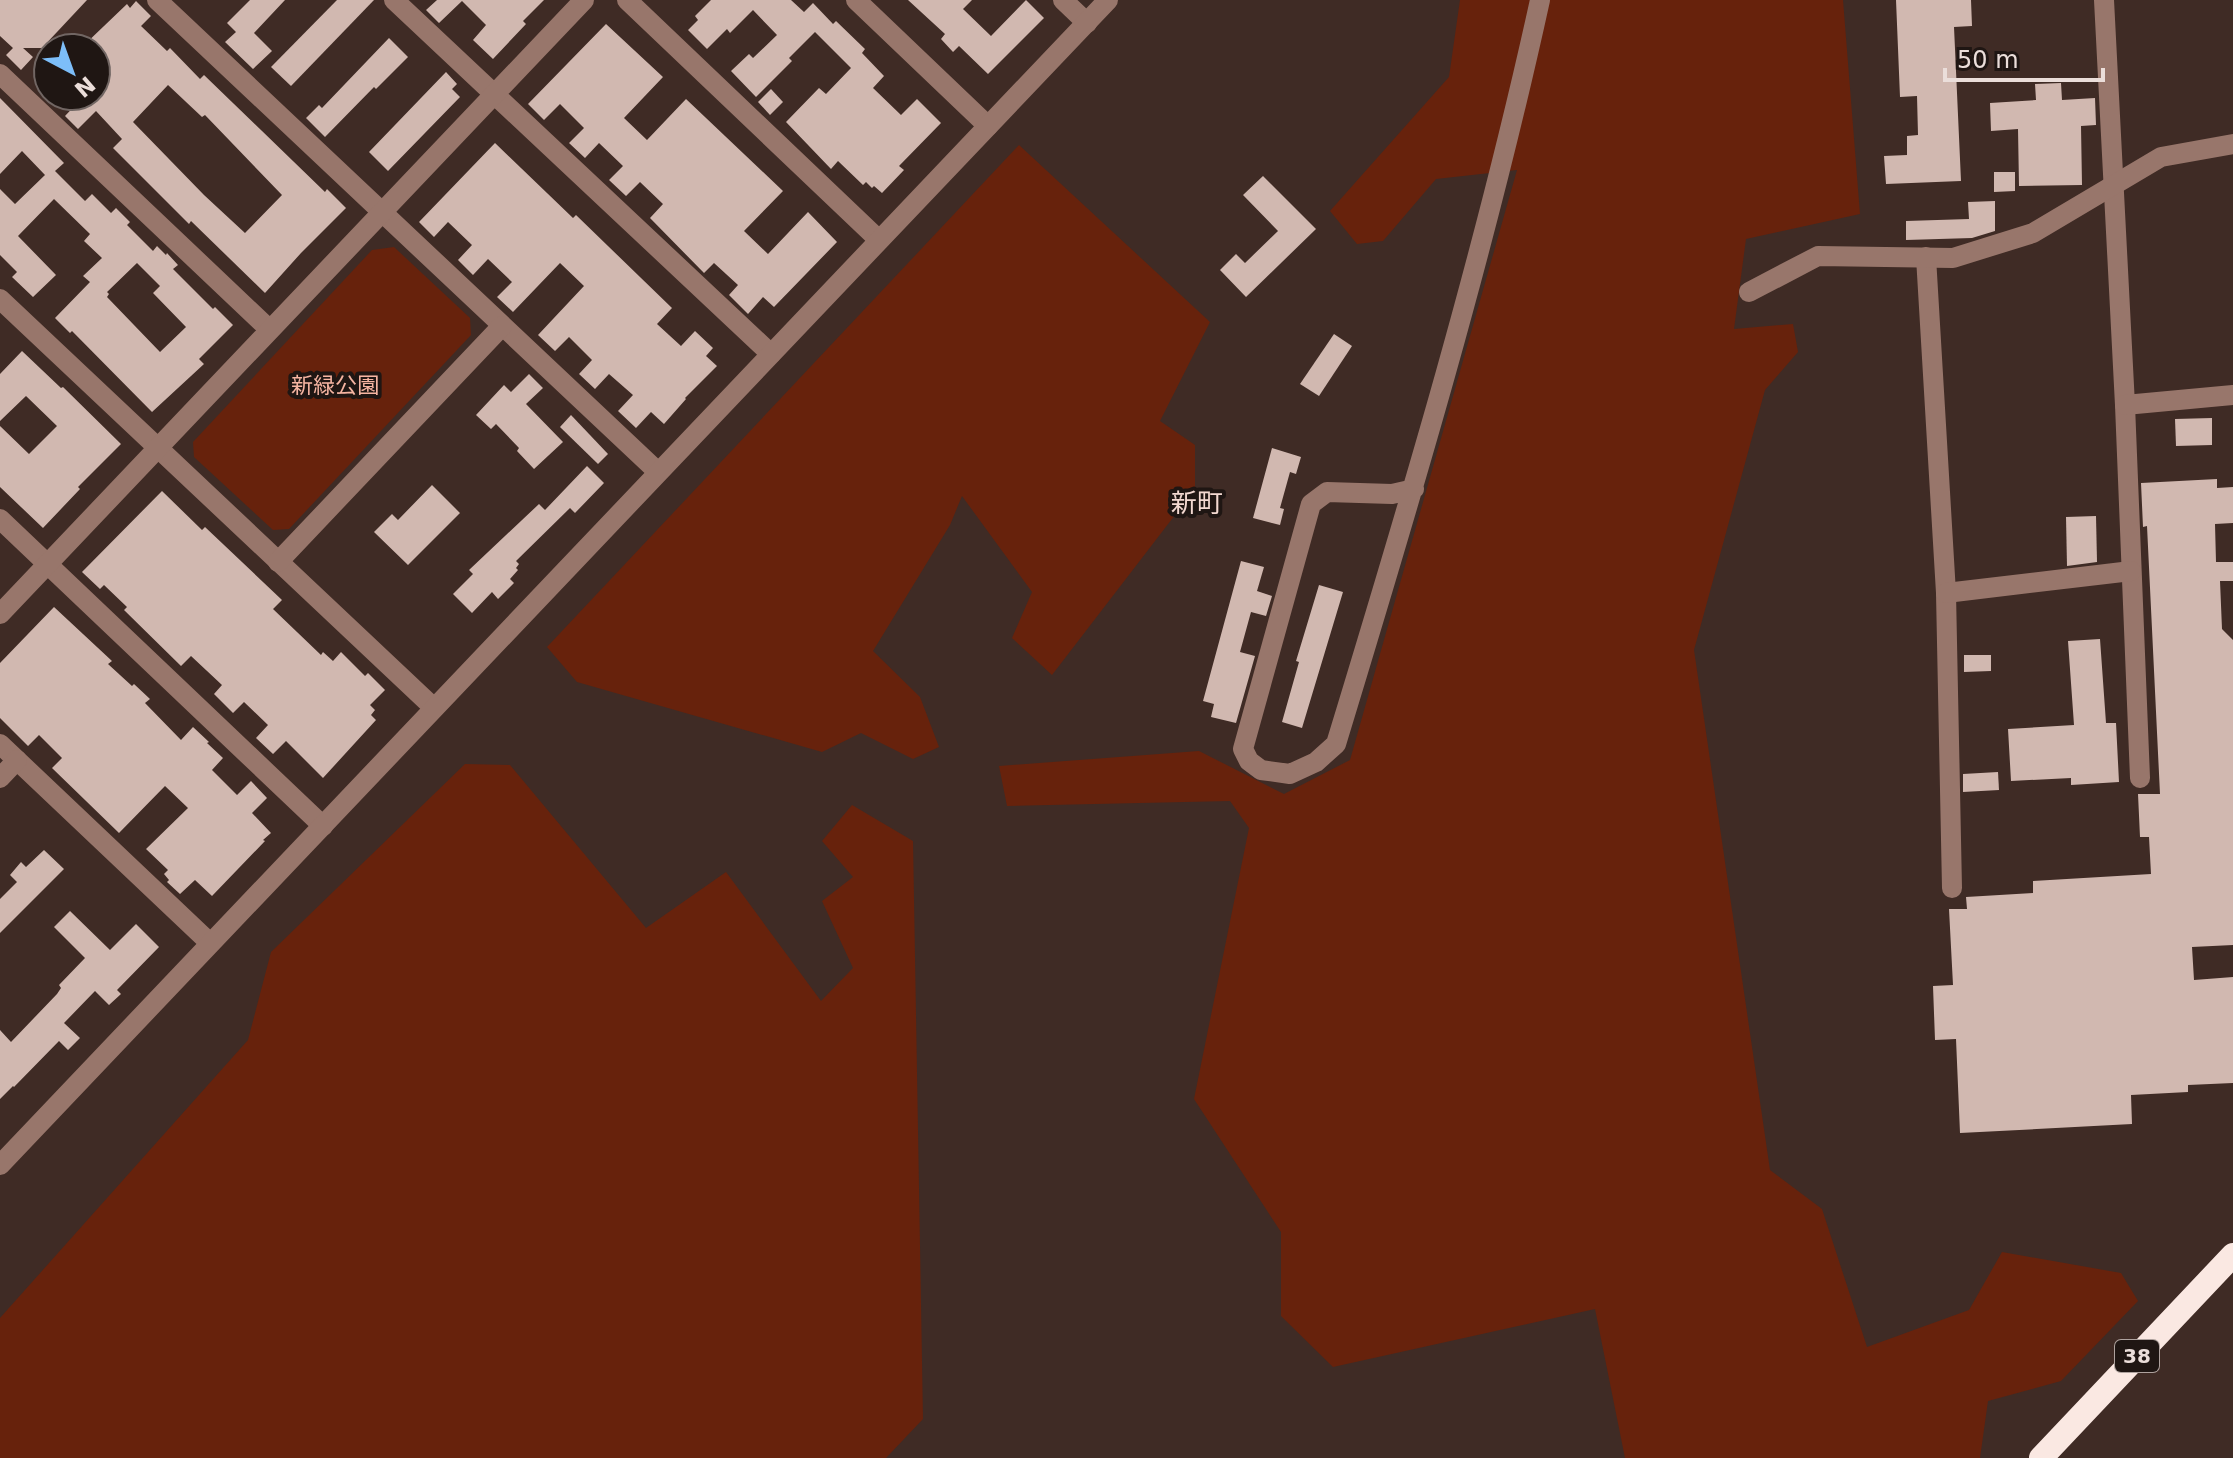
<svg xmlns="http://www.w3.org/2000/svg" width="2233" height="1458" viewBox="0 0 2233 1458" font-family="'DejaVu Sans','Noto Sans JP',sans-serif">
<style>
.green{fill:#67220c}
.building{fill:#d1b8b0;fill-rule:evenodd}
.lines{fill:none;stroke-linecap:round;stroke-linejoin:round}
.minor{stroke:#98766b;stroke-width:20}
.highway{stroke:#fae8e2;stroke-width:24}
.labels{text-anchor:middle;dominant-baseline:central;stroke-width:8;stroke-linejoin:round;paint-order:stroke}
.shield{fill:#1f1613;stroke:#aea29e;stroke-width:2}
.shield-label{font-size:20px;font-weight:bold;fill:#ebdeda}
.park-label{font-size:22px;fill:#f6b5a2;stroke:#1f1613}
.quarter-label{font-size:26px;fill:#f3d9d1;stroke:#1f1613}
</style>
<rect width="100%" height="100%" fill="#3f2b25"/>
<!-- green -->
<g class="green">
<polygon points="1460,0 1843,0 1860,214 1746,239 1734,329 1793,324 1798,352 1765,390 1694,650 1770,1170 1822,1209 1867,1347 1969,1310 2002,1252 2121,1273 2138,1301 2061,1381 1988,1401 1980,1458 1625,1458 1595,1309 1333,1367 1281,1316 1281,1232 1194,1099 1249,828 1230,801 1007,806 999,766 1199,751 1284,794 1350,760 1517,170 1436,179 1383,241 1357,244 1330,211 1449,77"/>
<polygon points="1019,145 1210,322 1160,421 1195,445 1195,489 1052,675 1012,638 1032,592 962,496 950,525 873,651 920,697 939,747 913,759 861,733 822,752 577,682 547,647"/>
<polygon points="394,247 470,318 471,335 289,529 273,530 194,457 193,442 372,250"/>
<polygon points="465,764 510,765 646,928 726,872 821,1001 853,968 822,901 853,877 822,841 852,805 913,841 923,1419 886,1458 0,1458 0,1318 248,1040 271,952"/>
</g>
<!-- building -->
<g class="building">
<polygon points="0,0 87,0 42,48 23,48 33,57 21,70 6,55 13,48 0,36"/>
<polygon points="250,0 285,0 254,33 272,51 253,69 225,42 236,32 227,23"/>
<polygon points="337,0 374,0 291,86 271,67"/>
<polygon points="437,0 544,0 523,21 526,24 493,59 473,40 486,25 462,1 439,23 426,10"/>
<polygon points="711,0 791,0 804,12 813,3 833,24 836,21 865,49 862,53 884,76 873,88 901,115 917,99 941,123 899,166 904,170 882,193 874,186 872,188 866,182 863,185 838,161 831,169 786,122 819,88 826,94 851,68 815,32 789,58 792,61 756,97 731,71 749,54 753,58 777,35 753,10 730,33 727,29 707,49 688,30 698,20 695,16"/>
<polygon points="908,0 972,0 963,9 991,36 1026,0 1044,18 988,74 959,46 953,52 941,39 945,34"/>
<polygon points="1896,0 1971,0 1972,26 1954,27 1961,181 1886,184 1884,156 1907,155 1907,136 1918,135 1917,96 1900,97"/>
<path d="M136 1 151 16 141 26 167 51 170 48 200 79 204 75 325 192 327 189 346 208 301 253 265 293 191 221 189 224 113 148 122 139 96 111 78 129 65 116 84 96H96V48H81L127 4 130 8ZM168 85 202 117 205 115 282 195 245 233 204 195 133 122Z"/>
<polygon points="606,24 663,77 624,118 647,140 686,99 783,191 744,231 768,254 808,212 837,242 774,307 763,297 748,314 729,295 738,285 714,263 704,273 650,218 663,204 640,182 626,196 609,180 623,166 599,143 585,158 569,143 584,128 560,104 544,120 528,104"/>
<polygon points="389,38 408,57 376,89 374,87 325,137 306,118 319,105 322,108"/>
<polygon points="446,72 457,84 452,89 460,97 388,171 369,152"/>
<polygon points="2061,83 2062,100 2095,98 2096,125 2081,126 2082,185 2019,186 2018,129 1991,131 1990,103 2036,100 2035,84"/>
<polygon points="771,89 783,102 770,115 758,102"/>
<path d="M0 98 64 163 55 171 85 201 92 194 111 213 116 208 130 222 127 225 153 251 157 246 166 255 167 253 178 265 173 269 213 309 215 307 233 325 199 359 204 364 152 412 72 331 70 333 55 318 90 282 83 276 102 258 84 241 90 234 54 199 18 236 56 275 33 297 12 277 17 272 0 255V189L15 204 45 175 22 151 0 174ZM137 263 160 286 153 293 186 327 160 352 107 297 109 294 107 292Z"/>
<polygon points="495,143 573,218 576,215 672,308 657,324 681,346 695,331 713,348 706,356 717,366 685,398 686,399 664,424 651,412 636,428 618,411 633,395 609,374 595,389 579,374 592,360 569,337 555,351 538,335 584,286 560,263 513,312 497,297 512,282 488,259 473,275 458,260 472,245 448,222 434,237 419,222"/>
<polygon points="1994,172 2015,172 2015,191 1994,192"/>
<polygon points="1263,176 1316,229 1246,297 1220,270 1236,254 1245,263 1278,231 1243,195"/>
<polygon points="1995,201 1995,231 1972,238 1906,240 1906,221 1969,219 1968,202"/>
<polygon points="1334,334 1352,346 1319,396 1300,384"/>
<polygon points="22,351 61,388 63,387 121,444 78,487 80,489 43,528 0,487 0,426 29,454 57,426 26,396 0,421 0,374"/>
<polygon points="529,374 543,388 526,404 563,442 534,469 517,451 519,448 496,424 491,429 476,415 504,385 511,392"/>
<polygon points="571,415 608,454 598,464 560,427"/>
<polygon points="2212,418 2212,445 2176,446 2175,419"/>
<polygon points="1272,448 1301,457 1296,474 1290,472 1280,508 1284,509 1280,525 1253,518"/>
<polygon points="587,466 604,483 575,513 570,508 516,561 519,564 516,568 518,570 510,579 514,583 498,599 492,592 472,613 453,594 473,574 469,570 539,504 545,510"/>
<polygon points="2217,479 2217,488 2233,487 2233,523 2215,524 2216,562 2233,562 2233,581 2220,581 2222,629 2233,640 2233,945 2192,947 2194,980 2233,977 2233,1083 2188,1085 2188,1092 2131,1095 2132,1124 1960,1133 1956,1039 1935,1040 1933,986 1953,985 1949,909 1967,909 1966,897 2033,893 2033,881 2151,874 2149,837 2140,837 2138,794 2160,794 2147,526 2143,527 2141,483"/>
<polygon points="432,485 460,513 408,565 374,532 392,514 398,520"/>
<polygon points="162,491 202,530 205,527 282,600 273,609 321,655 323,652 333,661 341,652 365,676 368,673 385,690 370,705 375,710 371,715 376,720 323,778 286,741 273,754 256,738 268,725 244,702 233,713 214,694 222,685 191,656 181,666 124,610 127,607 104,585 100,589 82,572"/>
<polygon points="2096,516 2097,562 2067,566 2066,517"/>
<polygon points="1241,561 1264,567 1257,591 1272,596 1266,616 1251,612 1240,652 1255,656 1236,723 1211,717 1214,704 1203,701"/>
<polygon points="1319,585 1343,592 1302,728 1282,722 1299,662 1296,661"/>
<polygon points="54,607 112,661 108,664 132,686 134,684 150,699 145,703 181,740 193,727 209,742 207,743 223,758 212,770 237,795 251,781 267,798 252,813 271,833 263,840 265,841 212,896 195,880 180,894 167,882 169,880 164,874 168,870 146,849 188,808 165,786 119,833 52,768 62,758 39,735 28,746 0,718 0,663"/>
<polygon points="2100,639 2106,723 2116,723 2119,782 2071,785 2071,778 2011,781 2008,729 2074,725 2068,641"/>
<polygon points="1964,655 1991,655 1991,671 1964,672"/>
<polygon points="1998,772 1999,790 1963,792 1963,774"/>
<polygon points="44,850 64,869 0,933 0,899 17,882 10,875 21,862 26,867"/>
<polygon points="70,911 110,950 136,924 159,947 117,990 121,994 109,1005 95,991 64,1023 80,1038 68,1050 59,1041 14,1087 13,1086 0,1099 0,1030 11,1042 57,994 61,988 59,985 85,958 54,927"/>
</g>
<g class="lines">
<!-- minor -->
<g class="minor">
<polyline points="157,0 658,472"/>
<polyline points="394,0 771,354"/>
<polyline points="627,0 879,240"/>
<polyline points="856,0 988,126"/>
<polyline points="1063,0 1087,23"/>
<polyline points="2104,0 2125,405 2140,778"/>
<polyline points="0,74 269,329"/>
<polyline points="1926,257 1946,593 1952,888"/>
<polyline points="1749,292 1818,256 1953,258 2033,233 2161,157 2233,144"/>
<polyline points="0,299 434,708"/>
<polyline points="2125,405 2233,395"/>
<path d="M1414 489 1392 494 1327 492 1311 504 1243 749 1249 761 1261 770 1290 774 1316 762 1336 744C1411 498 1485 251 1540 0"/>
<polyline points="0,519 323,826"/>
<polyline points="278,562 502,326"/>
<polyline points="1946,593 2131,571"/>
<polyline points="0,614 584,0"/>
<polyline points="0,744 210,943"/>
<polyline points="0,778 17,760"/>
<polyline points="0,1165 1108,0"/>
</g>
<!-- highway -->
<polyline class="highway" points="2041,1458 2233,1255"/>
</g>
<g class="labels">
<!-- shield labels -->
<rect class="shield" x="2115" y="1340" width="44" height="32" rx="6"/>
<g class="shield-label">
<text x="2137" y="1356">38</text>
</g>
<!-- park labels -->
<g class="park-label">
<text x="335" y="385">新緑公園</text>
</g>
<!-- quarter labels -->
<g class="quarter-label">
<text x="1197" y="503">新町</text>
</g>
</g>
<!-- north arrow -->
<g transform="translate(72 72) rotate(139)"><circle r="38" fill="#1f1613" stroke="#716663" stroke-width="2"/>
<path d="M0-6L14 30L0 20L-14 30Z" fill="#7dbef9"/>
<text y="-12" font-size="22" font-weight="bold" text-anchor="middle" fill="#ebdeda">N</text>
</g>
<!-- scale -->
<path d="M1945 68v12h158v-12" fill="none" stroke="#ebdeda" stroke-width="4"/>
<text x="1957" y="68" font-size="24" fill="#ebdeda" stroke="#1f1613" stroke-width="6" paint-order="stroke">50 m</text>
</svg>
